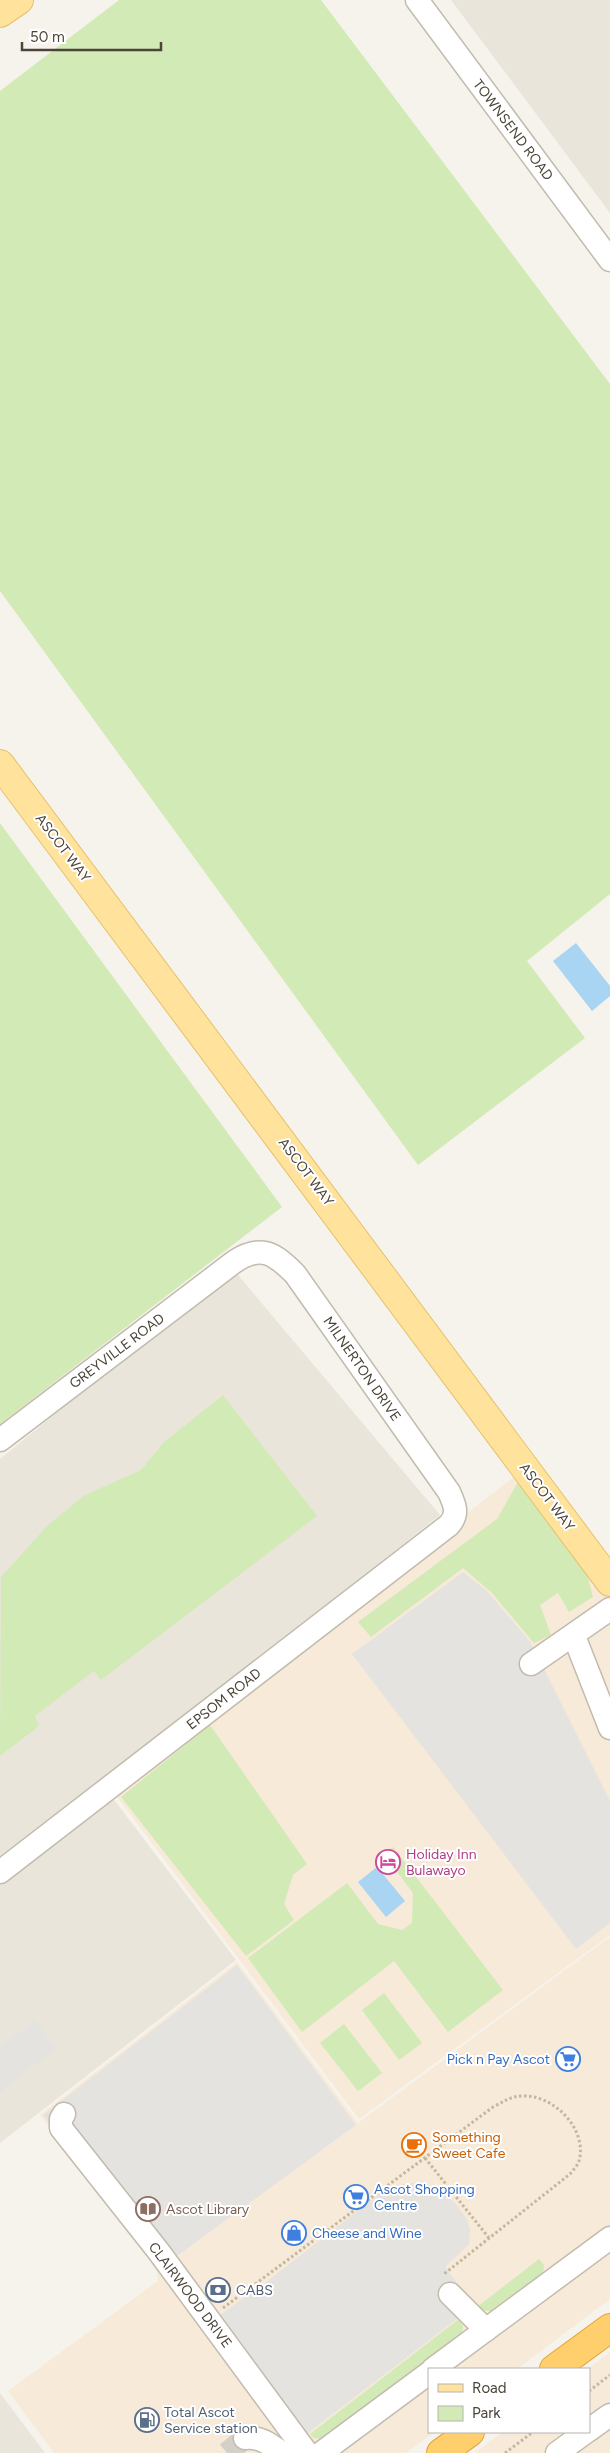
<svg xmlns="http://www.w3.org/2000/svg" width="610" height="2453" viewBox="0 0 610 2453" font-family="Figtree,sans-serif">
<style>
.residential{fill:#eae5da}
.commercial{fill:#f7ead8}
.green{fill:#d2eab5}
.parking{fill:#e5e3e0}
.water{fill:#a9d4f2}
.lines{fill:none;stroke-linecap:round;stroke-linejoin:round}
.minor-tunnel{stroke:#d4d0c8;stroke-width:22;stroke-dasharray:22 11;stroke-linecap:butt}
.minor-casing{stroke:#c2bbae;stroke-width:25}
.major-casing{stroke:#e6c16a;stroke-width:30}
.highway-casing{stroke:#e0a43c;stroke-width:30}
.path{stroke:#c4b79f;stroke-width:3;stroke-dasharray:2.5 2.5;stroke-linecap:butt}
.minor{stroke:#fff;stroke-width:22}
.major{stroke:#ffe39c;stroke-width:28}
.highway{stroke:#ffcf6e;stroke-width:28}
.labels{text-anchor:middle;dominant-baseline:central;stroke-width:4;stroke-linejoin:round;paint-order:stroke}
.street-label{font-size:14px;fill:#4b4439;stroke:#fff}
.hotel-label{font-size:14px;fill:#b23c85;stroke:#fff;text-anchor:start}
.shop-label{font-size:14px;fill:#366cbe;stroke:#fff;text-anchor:start}
.food-label{font-size:14px;fill:#c56008;stroke:#fff;text-anchor:start}
.education-label{font-size:14px;fill:#785e54;stroke:#fff;text-anchor:start}
.service-label{font-size:14px;fill:#4e5e75;stroke:#fff;text-anchor:start}
</style>
<rect width="100%" height="100%" fill="#f6f3ec"/>
<!-- residential -->
<g class="residential">
<polygon points="451,0 610,0 610,213"/>
<polygon points="233,1269 440,1515 102,1784 236,1960 0,2143 0,1459"/>
<polygon points="0,2393 45,2453 0,2453"/>
</g>
<!-- commercial -->
<g class="commercial">
<polygon points="520,1472 592,1573 610,1606 610,1935 359,2119 112,1790"/>
<polygon points="610,1937 610,2299 517,2369 429,2369 429,2432 434,2432 406,2453 54,2453 8,2391 158,2281 157,2271 40,2115 237,1962 358,2123"/>
<polygon points="610,2352 610,2453 475,2453 503,2432 589,2432 589,2369 587,2369"/>
</g>
<!-- green -->
<g class="green">
<polygon points="119,0 321,0 610,384 610,894 527,961 585,1038 418,1165 0,591 0,91"/>
<polygon points="0,823 282,1207 0,1424"/>
<polygon points="223,1395 317,1516 101,1680 94,1671 35,1716 39,1726 0,1756 1,1577 48,1525 85,1495 141,1470 164,1442"/>
<polygon points="518,1482 586,1571 593,1597 569,1612 558,1593 540,1605 551,1635 534,1643 491,1592 463,1568 371,1637 358,1622 497,1519"/>
<polygon points="210,1725 307,1864 293,1875 284,1904 294,1920 246,1956 121,1797"/>
<polygon points="393,1847 503,1990 448,2032 394,1961 302,2032 248,1958 347,1883 378,1924 402,1930 412,1923 413,1893 384,1854"/>
<polygon points="384,1993 422,2043 399,2060 362,2010"/>
<polygon points="344,2024 382,2073 358,2091 320,2043"/>
<polygon points="539,2259 544,2265 543,2274 494,2312 483,2310 477,2307"/>
<polygon points="459,2319 463,2326 462,2335 326,2439 314,2438 310,2434"/>
</g>
<!-- parking -->
<g class="parking">
<polygon points="463,1572 487,1591 531,1643 610,1801 610,1923 576,1949 352,1654"/>
<polygon points="237,1965 356,2125 158,2270 43,2115"/>
<polygon points="35,2020 56,2048 0,2092 0,2047"/>
<polygon points="424,2181 454,2202 467,2219 470,2230 469,2244 445,2267 474,2306 300,2439 214,2319 265,2283 388,2187"/>
</g>
<!-- water -->
<g class="water">
<polygon points="576,943 610,986 610,996 592,1011 553,961"/>
<polygon points="377,1867 405,1901 386,1917 358,1882"/>
</g>
<g class="lines">
<!-- minor-tunnel -->
<polyline class="minor-tunnel" points="227,2453 245,2438"/>
<defs>
<g id="minor">
<polyline points="417,0 610,260"/>
<path d="M0 1440 234 1262C261 1244 274 1253 295 1274L449 1492C455 1505 459 1514 449 1525L0 1872"/>
<polyline points="574,1636 610,1728"/>
<polyline points="531,1664 610,1609"/>
<polyline points="64,2114 61,2119 61,2128 159,2252 307,2453"/>
<polyline points="450,2294 486,2330"/>
<polyline points="433,2369 610,2238"/>
<polyline points="589,2430 610,2415"/>
<path d="M245 2438C260 2436 271 2445 282 2453"/>
<polyline points="321,2453 429,2373"/>
<polyline points="557,2453 586,2432"/>
</g>
<g id="major">
<polyline points="0,13 19,0"/>
<polyline points="0,764 610,1582"/>
</g>
<g id="highway">
<polyline points="554,2369 610,2328"/>
<polyline points="441,2453 470,2432"/>
</g>
</defs>
<!-- minor casing -->
<use href="#minor" class="minor-casing"/>
<!-- major casing -->
<use href="#major" class="major-casing"/>
<!-- highway casing -->
<use href="#highway" class="highway-casing"/>
<!-- path -->
<g class="path">
<polyline points="425,2158 489,2238"/>
<path d="M223 2308 493 2107C503 2102 511 2096 522 2096 553 2094 588 2129 579 2161 578 2165 573 2170 570 2174L444 2274"/>
<polyline points="589,2391 610,2375"/>
<polyline points="505,2453 533,2432"/>
</g>
<!-- minor -->
<use href="#minor" class="minor"/>
<!-- major -->
<use href="#major" class="major"/>
<!-- highway -->
<use href="#highway" class="highway"/>
</g>
<!-- icons -->
<defs>
<symbol id="hotel-ring" viewBox="-11 -11 22 22"><circle r="9.5" fill="#fff" stroke="#d1479c" stroke-width="1.5"/><path d="M-6-4.5h1.5V1H6V5H4.5V3h-9V5H-6ZM-4 0a1.8 1.8 0 1 1 3.6 0ZM.5 0V-2.5h3Q6-2.5 6 0Z" fill="#d1479c"/></symbol>
<symbol id="supermarket-ring" viewBox="-11 -11 22 22"><circle r="9.5" fill="#fff" stroke="#3f7fe0" stroke-width="1.5"/><path d="M-6-5.5h2.5l.6 2H6L4.5 2H-2.5L-4.4-4H-6ZM-1.5 3.2a1.3 1.3 0 1 0 .1 0ZM3 3.2a1.3 1.3 0 1 0 .1 0Z" fill="#3f7fe0"/></symbol>
<symbol id="cafe-ring" viewBox="-11 -11 22 22"><circle r="9.5" fill="#fff" stroke="#e8710a" stroke-width="1.5"/><path d="M-5.5-4.5H6V0H3Q3 3.5 0 3.5H-2.5Q-5.5 3.5-5.5 0ZM3-3.2v2h1.7v-2ZM-6 4.5H4V6H-6Z" fill="#e8710a"/></symbol>
<symbol id="library-ring" viewBox="-11 -11 22 22"><circle r="9.5" fill="#fff" stroke="#8d6e63" stroke-width="1.5"/><path d="M-6-4Q-3-5.5-.7-3.5V5Q-3 3-6 4ZM6-4Q3-5.5 .7-3.5V5Q3 3 6 4Z" fill="#8d6e63"/></symbol>
<symbol id="shop-ring" viewBox="-11 -11 22 22"><circle r="9.5" fill="#fff" stroke="#3f7fe0" stroke-width="1.5"/><path d="M-5-2.5h2.3a2.7 3.5 0 0 1 5.4 0H5L5.5 6h-11ZM-1.5-2.5h3a1.5 2.3 0 0 0-3 0Z" fill="#3f7fe0"/></symbol>
<symbol id="bank-ring" viewBox="-11 -11 22 22"><circle r="9.5" fill="#fff" stroke="#5c6f8a" stroke-width="1.5"/><path d="M-6-4H6V4H-6ZM0-2.3a2.3 2.3 0 1 0 0 4.6a2.3 2.3 0 1 0 0-4.6Z" fill="#5c6f8a"/></symbol>
<symbol id="fuel-ring" viewBox="-11 -11 22 22"><circle r="9.5" fill="#fff" stroke="#5c6f8a" stroke-width="1.5"/><path d="M-5.5-6h7V0h2V4h1.3V-2.5L3-4.5l.8-.8L6-3V5H2.5V1h-1V6h-7ZM-4.2-4.7v3.2H.2V-4.7Z" fill="#5c6f8a"/></symbol>
</defs>
<g fill-rule="evenodd">
<use href="#hotel-ring" x="374" y="1848" width="28" height="28"/>
<use href="#supermarket-ring" x="554" y="2045" width="28" height="28"/>
<use href="#cafe-ring" x="400" y="2131" width="28" height="28"/>
<use href="#supermarket-ring" x="342" y="2183" width="28" height="28"/>
<use href="#library-ring" x="134" y="2195" width="28" height="28"/>
<use href="#shop-ring" x="280" y="2219" width="28" height="28"/>
<use href="#bank-ring" x="204" y="2276" width="28" height="28"/>
<use href="#fuel-ring" x="133" y="2406" width="28" height="28"/>
</g>
<g class="labels">
<!-- street labels -->
<g class="street-label">
<text transform="translate(513 130) rotate(53)">TOWNSEND ROAD</text>
<text transform="translate(63 848) rotate(53)">ASCOT WAY</text>
<text transform="translate(306 1172) rotate(53)">ASCOT WAY</text>
<text transform="translate(117 1351) rotate(-37)">GREYVILLE ROAD</text>
<text transform="translate(362 1369) rotate(55)">MILNERTON DRIVE</text>
<text transform="translate(547 1497) rotate(53)">ASCOT WAY</text>
<text transform="translate(224 1699) rotate(-38)">EPSOM ROAD</text>
<text transform="translate(190 2295) rotate(53)">CLAIRWOOD DRIVE</text>
</g>
<!-- hotel labels -->
<g class="hotel-label">
<text x="406" y="1854">Holiday Inn<tspan x="406" dy="16">Bulawayo</tspan></text>
</g>
<!-- shop labels -->
<g class="shop-label">
<text x="550" y="2059" text-anchor="end">Pick n Pay Ascot</text>
<text x="374" y="2189">Ascot Shopping<tspan x="374" dy="16">Centre</tspan></text>
<text x="312" y="2233">Cheese and Wine</text>
</g>
<!-- food labels -->
<g class="food-label">
<text x="432" y="2137">Something<tspan x="432" dy="16">Sweet Cafe</tspan></text>
</g>
<!-- education labels -->
<g class="education-label">
<text x="166" y="2209">Ascot Library</text>
</g>
<!-- service labels -->
<g class="service-label">
<text x="236" y="2290">CABS</text>
<text x="164" y="2412">Total Ascot<tspan x="164" dy="16">Service station</tspan></text>
</g>
</g>
<!-- legend -->
<rect x="428" y="2368" width="162" height="65" fill="#ffffff" stroke="#b7b4b0"/>
<rect x="438" y="2384" width="25" height="8" fill="#ffe39c" stroke="#b7b4b0"/>
<text x="472" y="2393" font-size="15" fill="#4b4439">Road</text>
<rect x="438" y="2406" width="25" height="15" fill="#d2eab5" stroke="#b7b4b0"/>
<text x="472" y="2418" font-size="15" fill="#4b4439">Park</text>
<!-- scale -->
<path d="M22 42v8h139v-8" fill="none" stroke="#4b4439" stroke-width="2.5"/>
<text x="30" y="42" font-size="15" fill="#4b4439" stroke="#ffffff" stroke-width="4" paint-order="stroke">50 m</text>
</svg>
